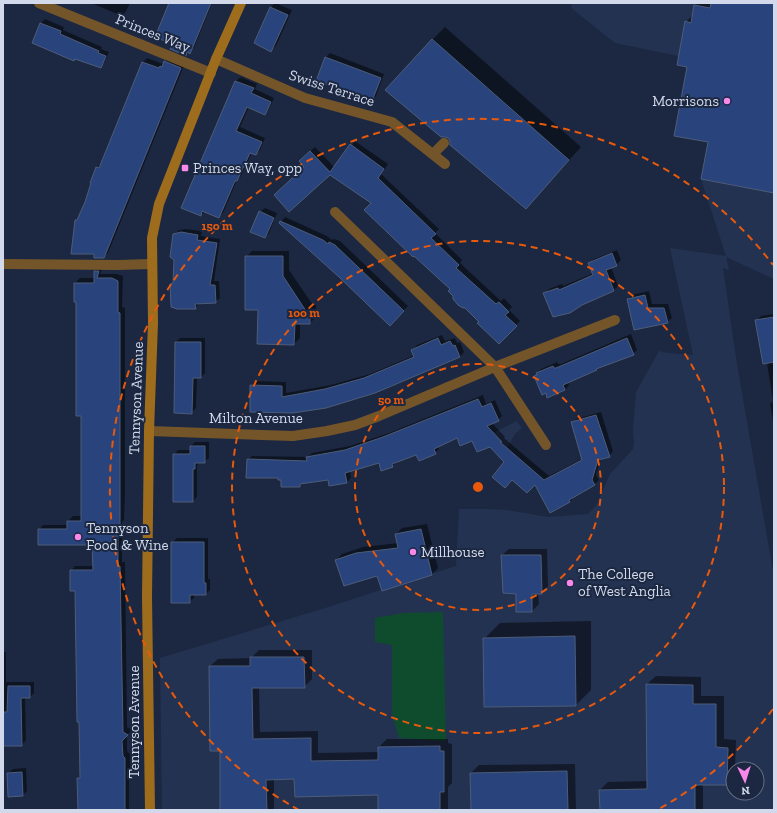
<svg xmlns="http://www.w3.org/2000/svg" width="777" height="813" viewBox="0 0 777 813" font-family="'Zilla Slab',serif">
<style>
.built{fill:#243251;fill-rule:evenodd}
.green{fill:#0f4c2e}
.shadow{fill:#0007}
.building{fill:#29447d;stroke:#4d5c78}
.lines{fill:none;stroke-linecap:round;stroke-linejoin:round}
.street{stroke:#745529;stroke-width:10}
.secondary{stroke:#9e6c1d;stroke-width:10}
.ring{fill:none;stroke:#e8590c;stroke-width:2;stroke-dasharray:7 5}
.poi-dot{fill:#f888ea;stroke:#1c2841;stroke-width:1.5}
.labels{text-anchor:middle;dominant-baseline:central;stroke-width:4;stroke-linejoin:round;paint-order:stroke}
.street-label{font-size:15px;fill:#d1d9ea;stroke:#1c2841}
.poi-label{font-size:15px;fill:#d1d9ea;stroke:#1c2841;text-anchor:start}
.centre{fill:#e8590c;stroke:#1c2841;stroke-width:2}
.ring-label{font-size:12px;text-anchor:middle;font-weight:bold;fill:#e8590c;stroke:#1c2841;stroke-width:4;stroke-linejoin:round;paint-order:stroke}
</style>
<rect width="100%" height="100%" fill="#1c2841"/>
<!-- built -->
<g class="built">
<path d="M572 3H774V279L726 257 729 270 723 268 737 364 774 577V810H162L160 658 322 609 456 566 459 509H487L507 510 548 517 588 514 596 506 610 474 633 449 634 443 633 429 636 392 659 351 667 353 693 355 670 248 726 256 701 179 708 142 674 136 687 67 677 65 678 56 615 43 571 8ZM733 769H757V793H733Z"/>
<polygon points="517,421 522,428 515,434 507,448 493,433"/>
</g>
<!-- green -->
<polygon class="green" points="443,612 446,741 399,738 392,714 392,645 375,642 375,618 404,613"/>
<!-- shadow -->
<g class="shadow">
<polygon points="91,3 130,3 126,11 122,16"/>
<polygon points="170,3 212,3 194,48 186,55 173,43"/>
<polygon points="275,3 292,10 276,46 271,50 255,43 271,7"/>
<polygon points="698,3 774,3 774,192 709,141 688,66 686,22 694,14 695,5"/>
<polygon points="45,19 64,27 63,30 102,47 101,49 109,52 104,63 100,67 41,23"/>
<polygon points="445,27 581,147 526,208 449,137 432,40"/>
<polygon points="330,53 384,74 376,96 371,100 326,57"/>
<polygon points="169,57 185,63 108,253 104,257 95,253 76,220 79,217 86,203 97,168 101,163 143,62 147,58 163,64"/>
<polygon points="241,77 257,84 255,89 274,98 269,109 265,114 249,107 240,127 265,138 260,150 256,154 252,152 241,176 237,180 223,213 219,217 205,211 201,215 182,207 236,81"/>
<polygon points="355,141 388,164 381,174 439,229 435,233 462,260 460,263 501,301 504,298 512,307 509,310 520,321 499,343 481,322 454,296 451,289 372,203 330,173 305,167 300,161 315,147 335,168"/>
<polygon points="265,208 277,213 269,233 265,237 260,212"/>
<polygon points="285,217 327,236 332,240 334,239 340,241 408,306 390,324 312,250 280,223"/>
<polygon points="186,229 202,231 201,236 220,239 214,281 219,281 220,298 215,302 200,303 195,308 171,285 174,281 174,235 179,230"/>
<polygon points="617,250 621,260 616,265 611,267 618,286 614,290 581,304 545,294 549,289 562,284 563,286 594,273 589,263 594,259"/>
<polygon points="252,251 289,251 289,270 313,305 316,305 316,317 310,323 300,323 300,338 294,344 259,309 246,257"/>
<polygon points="99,267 103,267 100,274 117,274 123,276 122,307 125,308 125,496 124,520 122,522 122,562 125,562 127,727 132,730 127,735 127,751 130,754 130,768 129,773 129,810 79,810 78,779 81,775 76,590 71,571 75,566 94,566 93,544 39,530 43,525 68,525 68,521 73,516 82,516 82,415 77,301 75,283 80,278 95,278 95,272"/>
<polygon points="649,291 652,304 668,304 672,318 667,322 628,299 632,295"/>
<polygon points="774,314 774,427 770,404 773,401 767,363 756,321 761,316"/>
<polygon points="631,334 637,350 633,354 600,366 597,370 568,382 569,385 565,390 546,392 535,376 541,369 557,362 558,364 561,364"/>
<polygon points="442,335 445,341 455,338 457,343 460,342 464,352 460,357 293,412 251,385 256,381 286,382 286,393 331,385 370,374 415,355 412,350 417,345"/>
<polygon points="180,338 205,338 205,373 201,377 197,377 196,408 191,413 175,412 176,342"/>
<polygon points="483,395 486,404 495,400 502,416 498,420 492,423 505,437 504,438 549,476 582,459 572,423 576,419 601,412 613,451 609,456 601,458 596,475 599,480 595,484 573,496 574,497 570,502 535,484 506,462 491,445 458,437 438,446 439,449 435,453 417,453 397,462 392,466 379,462 350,471 351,478 347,482 329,479 303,483 299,486 282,479 248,460 252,456 307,457 312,453 350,446 389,433"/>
<polygon points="195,442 209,442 209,458 204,462 199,462 197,466 197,497 193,501 174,455 178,450 191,450 191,446"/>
<polygon points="427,524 438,568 432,574 378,575 336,560 342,554 363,547 398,543 396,534 402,528"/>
<polygon points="177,538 208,538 208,579 210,579 210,590 206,594 194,594 194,598 189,602 172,543"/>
<polygon points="509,549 547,549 548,586 541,593 538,593 539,604 532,611 517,593 502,555"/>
<polygon points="591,621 591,690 576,705 484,639 500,623"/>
<polygon points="259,650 312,650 312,679 304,687 259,687 260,732 318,731 318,753 379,752 379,747 387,739 448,739 448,743 452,744 452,783 448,787 448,810 379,810 379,794 295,778 274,779 274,810 221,810 220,750 210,666 218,659 251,658"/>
<polygon points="3,652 6,652 6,682 34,682 34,693 30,697 25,697 26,740 22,745 3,745"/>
<polygon points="656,676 701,677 701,696 724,696 724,739 736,740 735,769 733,769 733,777 726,784 703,784 703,810 601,810 600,790 608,782 648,781 647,684"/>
<polygon points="575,764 576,810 473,810 471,773 479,765"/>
<polygon points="26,768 27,791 23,795 8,773 13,769"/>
</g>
<!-- building -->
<g class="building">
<polygon points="169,3 211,3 190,54 187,52 186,56 170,49 172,44 155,37"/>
<polygon points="711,3 774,3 774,193 701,179 708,142 674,136 687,67 677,65 685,21 691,23 694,5 710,8"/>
<polygon points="270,7 288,15 271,52 254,43"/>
<polygon points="40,23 61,31 60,34 99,51 98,53 106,56 101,68 75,59 74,61 32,43"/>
<polygon points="432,39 569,160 526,209 450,145 450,141 448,138 445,137 441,137 385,90"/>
<polygon points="325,57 381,78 372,101 316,81"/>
<polygon points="164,61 181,68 104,258 94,258 94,254 71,254 75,220 77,220 85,202 91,183 90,183 96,167 99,168 142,62 159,68 160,66 162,67"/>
<polygon points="235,81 254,88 251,93 271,102 265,115 247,107 236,131 262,142 256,155 250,153 237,181 235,181 219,218 202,211 201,216 181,208"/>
<polygon points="350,144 384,169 378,178 436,234 431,238 459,265 456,268 496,304 499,302 509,312 505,315 517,326 499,344 477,323 479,322 465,308 463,308 458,305 453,299 453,296 448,291 450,289 414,256 413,257 364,210 371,203 330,175 289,212 274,195 304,167 299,161 310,151 330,172"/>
<polygon points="259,211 274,218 265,238 250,232"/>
<polygon points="280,221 323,240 328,244 329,242 335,245 404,311 390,326 339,277 279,223"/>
<polygon points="181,232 198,235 197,240 217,243 210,285 215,285 216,303 195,304 196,309 177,309 171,307 170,284 173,283 174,260 170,257 173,234"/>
<polygon points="612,253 617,266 606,270 614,291 582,305 570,313 553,317 543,293 558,288 559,290 593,275 588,263"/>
<polygon points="245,256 283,256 283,276 306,311 310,311 310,324 295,324 294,345 257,344 258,310 245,310"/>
<polygon points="94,271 99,271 97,278 112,278 118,281 118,312 120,313 120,525 118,525 118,566 120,566 123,732 128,735 122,741 123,756 125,758 125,810 78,810 77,778 80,778 79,722 77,722 75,591 70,591 70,570 93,570 92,545 38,545 38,529 67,529 67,521 81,521 81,416 76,416 76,302 74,302 74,283 94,283"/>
<polygon points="645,295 648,308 664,308 668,323 634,330 627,299"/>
<polygon points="774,317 774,362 763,364 755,320"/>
<polygon points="438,338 441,345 450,341 453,346 455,345 460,357 375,393 326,408 293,413 250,412 250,385 282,386 282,397 325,389 364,378 414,357 411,350"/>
<polygon points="627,338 634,355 596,369 597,370 563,385 565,390 547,398 546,393 542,395 534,376 537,375 536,373 553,366 554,368 556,368"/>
<polygon points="175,342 201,342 201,378 193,378 192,414 174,413"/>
<polygon points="478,399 482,407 491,403 499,421 487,426 502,442 500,442 544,480 582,460 571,422 596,415 610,457 598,460 592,480 595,485 569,500 570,502 550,513 535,485 527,493 512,480 505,488 492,477 504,462 490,447 477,452 472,441 460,446 457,438 434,449 436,454 419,461 416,455 392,464 393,467 381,471 379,463 345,473 347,483 329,486 328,480 300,484 300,487 281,487 281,480 278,480 278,478 246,478 247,459 307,461 306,457 345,450 383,437"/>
<polygon points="190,446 205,446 205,463 195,463 195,469 193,469 193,502 173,502 173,454 190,454"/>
<polygon points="421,529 432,575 382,591 377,576 344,586 335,560 356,553 398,548 395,534"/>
<polygon points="171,542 204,542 204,583 206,583 206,595 190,595 190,603 171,603"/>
<polygon points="501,555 541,555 542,594 532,594 532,612 516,612 516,594 503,593"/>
<polygon points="575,636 576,706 484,707 483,638"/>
<polygon points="250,657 304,657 305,688 252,688 253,739 311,738 311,761 378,760 378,747 440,746 440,751 444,751 444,792 440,792 440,810 378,810 378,795 295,797 294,779 266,780 267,810 220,810 220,751 210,751 209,666 250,666"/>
<polygon points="646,684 693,685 693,704 716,704 716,747 728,748 727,785 695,785 695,810 600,810 599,790 647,789"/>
<polygon points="8,686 30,686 30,698 21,698 22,746 3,746 3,712 7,712"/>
<polygon points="567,771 568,810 471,810 470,773"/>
<polygon points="22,772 23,796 8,797 7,773"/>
</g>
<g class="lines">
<!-- street -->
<g class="street">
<polyline points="39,3 211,73"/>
<polyline points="216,59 305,98 392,122 445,164"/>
<polyline points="433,154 444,143"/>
<polyline points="335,212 495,367 546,445"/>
<polyline points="3,264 118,265 151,264"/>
<polyline points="149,431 293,436 327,431 355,425 379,416 495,367 615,320"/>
</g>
<!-- secondary -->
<polyline class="secondary" points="150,810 147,597 149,431 153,323 152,238 159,204 216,59 241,3"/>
</g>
<!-- distance rings -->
<g class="ring">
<circle cx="478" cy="487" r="123"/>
<circle cx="478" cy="487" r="246"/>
<path d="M773 709A369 369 0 0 1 657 810M299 810A369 369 0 1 1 773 265"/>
</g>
<!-- markers -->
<g class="poi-dot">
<circle cx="727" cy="101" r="4"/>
<rect x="181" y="164" width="8" height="8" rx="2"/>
<circle cx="78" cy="537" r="4"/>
<circle cx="413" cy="552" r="4"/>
<circle cx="570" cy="583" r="4"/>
</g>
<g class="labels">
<!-- street labels -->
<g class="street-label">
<text transform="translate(153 33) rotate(22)">Princes Way</text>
<text transform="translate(332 88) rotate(18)">Swiss Terrace</text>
<text transform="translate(136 398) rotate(-88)">Tennyson Avenue</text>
<text x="256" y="418">Milton Avenue</text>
<text transform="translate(134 722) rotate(-90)">Tennyson Avenue</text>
</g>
<!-- poi labels -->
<g class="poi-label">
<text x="719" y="101" text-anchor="end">Morrisons</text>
<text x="193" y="168">Princes Way, opp</text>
<text x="86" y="528">Tennyson<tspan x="86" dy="17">Food &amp; Wine</tspan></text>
<text x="421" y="552">Millhouse</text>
<text x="578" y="574">The College<tspan x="578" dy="17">of West Anglia</tspan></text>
</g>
</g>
<circle cx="478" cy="487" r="6" class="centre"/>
<g class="ring-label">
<text x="217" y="230">150 m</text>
<text x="304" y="317">100 m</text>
<text x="391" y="404">50 m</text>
</g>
<!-- border -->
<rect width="777" height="813" fill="none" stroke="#d1d9ea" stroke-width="8"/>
<!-- north arrow -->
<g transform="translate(745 781) rotate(176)"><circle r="19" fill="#1c2841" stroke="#646f85"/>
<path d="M0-3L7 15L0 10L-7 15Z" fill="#f888ea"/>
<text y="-6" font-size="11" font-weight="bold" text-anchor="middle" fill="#d1d9ea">N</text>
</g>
</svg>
